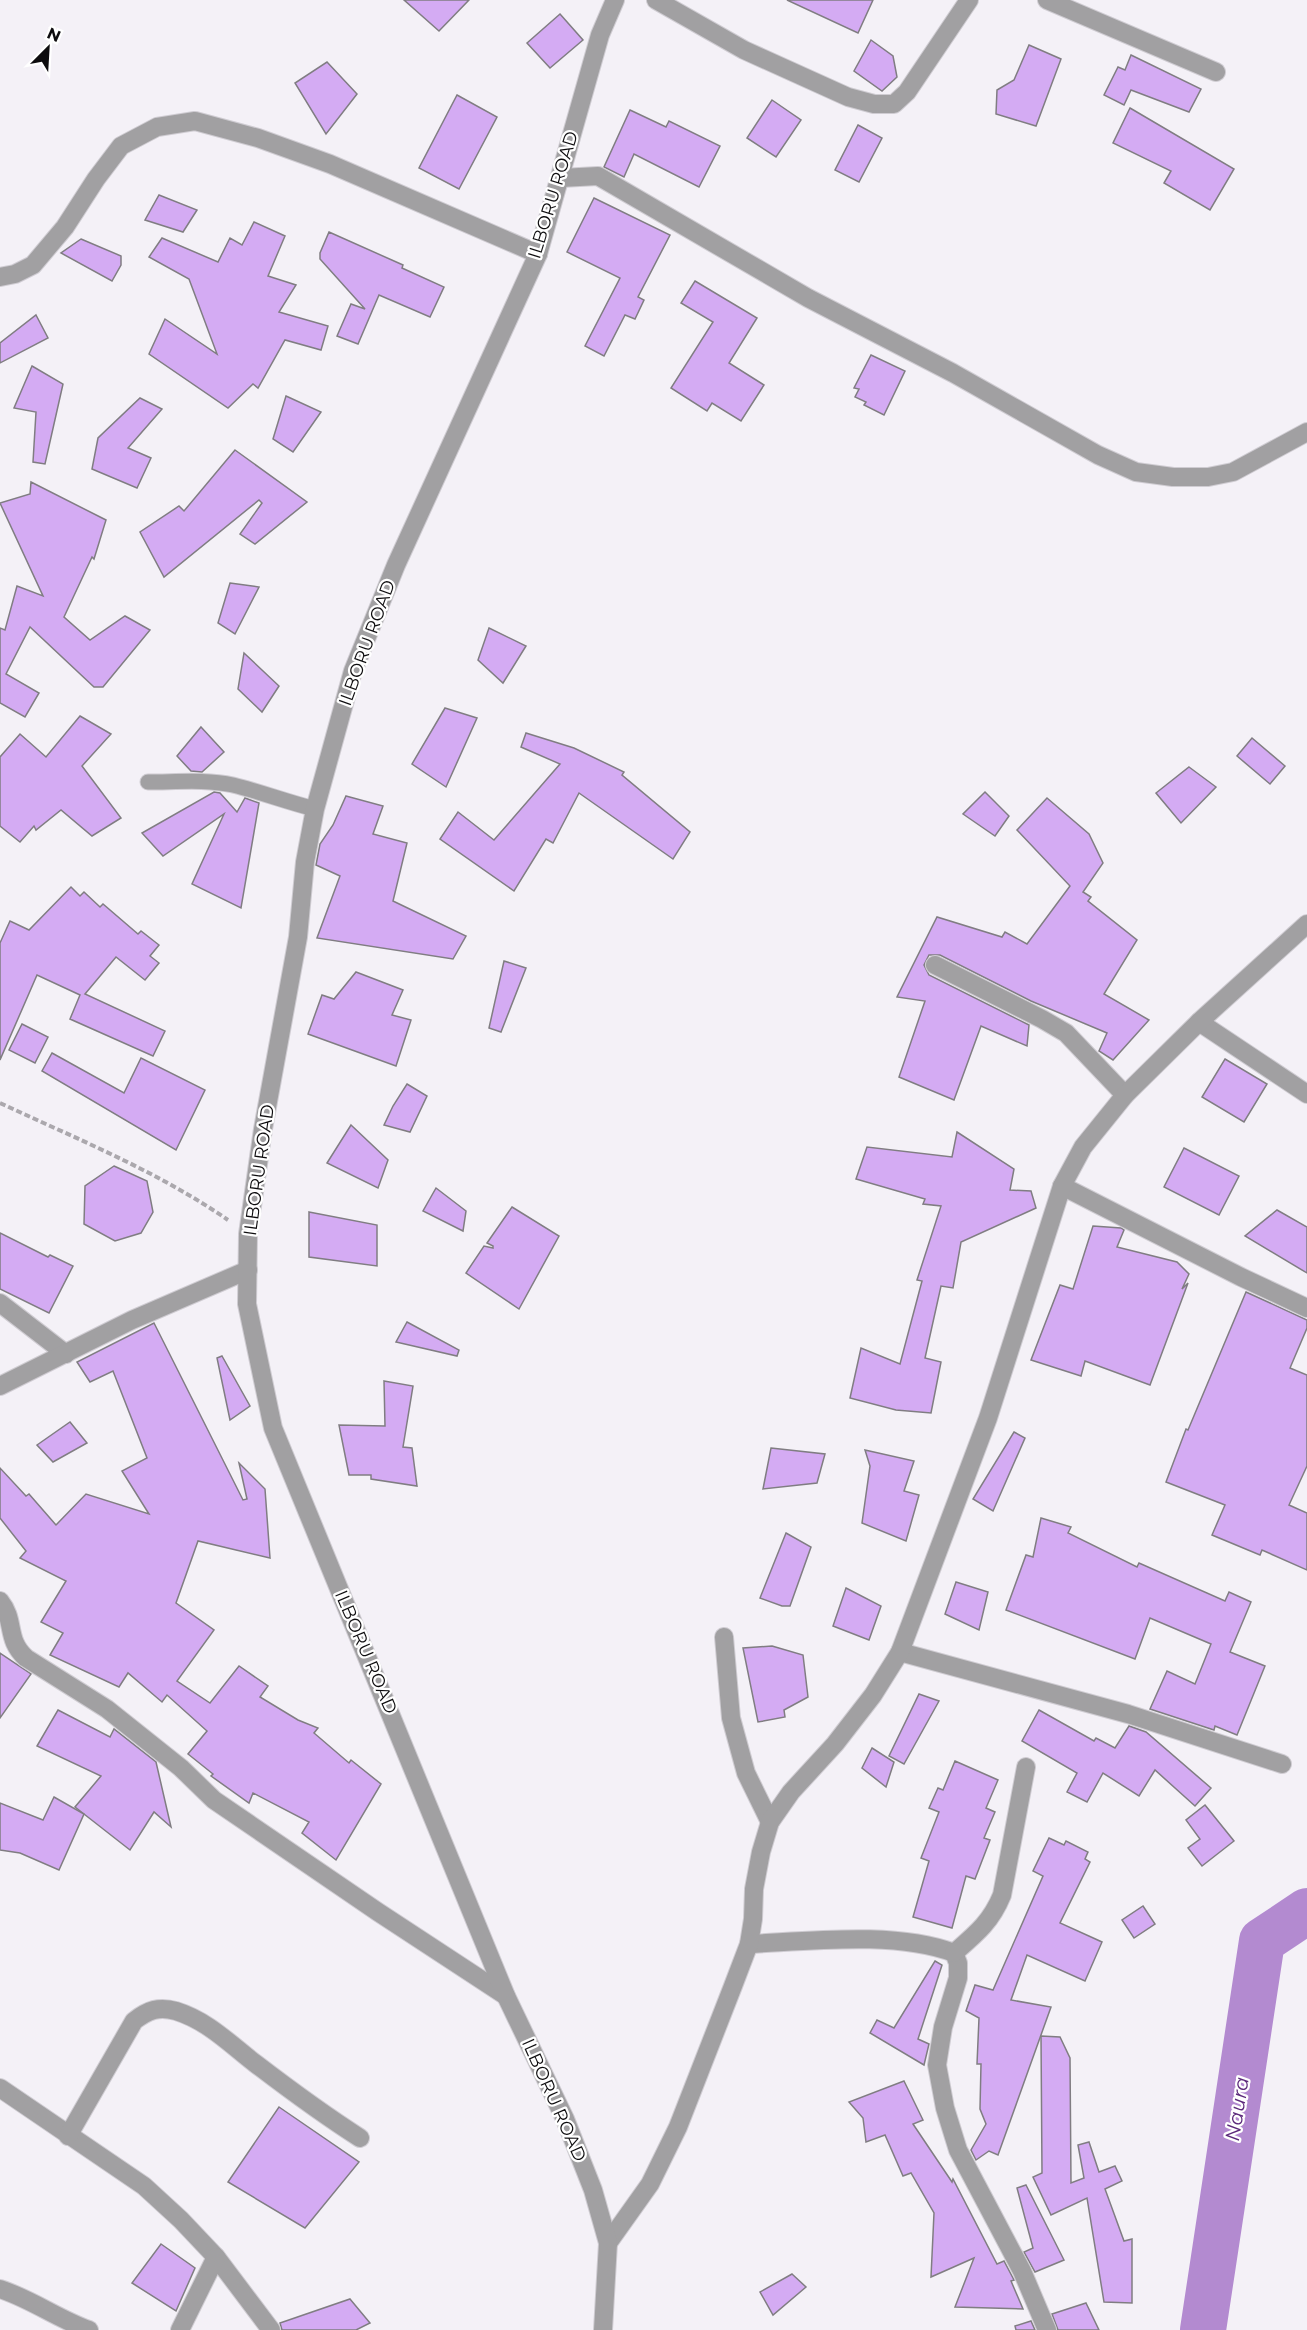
<svg xmlns="http://www.w3.org/2000/svg" width="1307" height="2330" viewBox="0 0 1307 2330" font-family="Montserrat,sans-serif">
<style>
.lines{fill:none;stroke-linecap:round;stroke-linejoin:round}
.river{stroke:#b38ad0;stroke-width:46}
.building{fill:#d4abf3;stroke:#807d82;stroke-width:1.5}
.lane-casing{stroke:#cfccd2;stroke-width:17}
.street-casing{stroke:#cfccd2;stroke-width:20}
.path{stroke:#aba8ad;stroke-width:4;stroke-dasharray:6 3;stroke-linecap:butt}
.lane{stroke:#a1a0a2;stroke-width:15}
.street{stroke:#a1a0a2;stroke-width:18}
.labels{text-anchor:middle;dominant-baseline:central;stroke-width:4.5;stroke-linejoin:round;paint-order:stroke}
.street-label{font-size:18px;fill:#0d0c0e;stroke:#fff}
.water-label{font-size:20px;font-style:italic;fill:#5c297b;stroke:#fff}
</style>
<rect width="100%" height="100%" fill="#f4f1f7"/>
<g class="lines">
<!-- river -->
<polyline class="river" points="1203,2330 1262,1941 1307,1911"/>
</g>
<!-- building -->
<g class="building">
<polygon points="404,0 469,0 439,31"/>
<polygon points="787,0 873,0 858,33"/>
<polygon points="560,14 583,40 550,68 527,43"/>
<polygon points="871,40 893,56 897,77 882,91 854,71"/>
<polygon points="1029,45 1061,59 1036,126 996,114 997,90 1014,80"/>
<polygon points="1131,55 1201,89 1189,112 1131,90 1124,105 1104,95 1118,67 1125,70"/>
<polygon points="327,62 357,94 326,134 295,83"/>
<polygon points="457,95 497,117 459,189 419,168"/>
<polygon points="772,100 801,120 776,157 747,138"/>
<polygon points="1130,108 1234,169 1210,210 1164,183 1171,171 1113,143"/>
<polygon points="630,110 666,127 669,121 720,146 699,187 634,154 624,177 604,167"/>
<polygon points="858,125 882,138 859,182 835,170"/>
<polygon points="159,195 197,210 183,232 145,220"/>
<polygon points="594,198 670,235 638,297 644,300 635,319 625,315 604,356 585,346 620,278 567,252"/>
<polygon points="254,222 285,236 268,276 296,285 279,312 328,326 321,350 285,340 258,388 253,384 228,408 149,354 165,319 217,354 189,279 149,257 162,238 218,262 230,238 242,245"/>
<polygon points="329,232 403,265 402,268 444,287 430,317 379,295 358,344 337,336 351,304 365,309 320,259 320,253"/>
<polygon points="81,239 121,256 121,265 112,281 61,253"/>
<polygon points="695,281 757,318 729,363 764,385 741,421 712,403 707,411 671,388 713,322 681,303"/>
<polygon points="36,315 48,338 0,363 0,343"/>
<polygon points="871,355 905,371 884,415 864,405 866,402 855,397 859,389 854,388"/>
<polygon points="32,366 63,384 45,464 33,462 36,412 14,408"/>
<polygon points="286,396 321,412 293,452 273,439"/>
<polygon points="140,398 162,409 128,448 151,458 137,488 92,469 98,438"/>
<polygon points="235,450 307,502 255,544 240,534 262,503 259,500 164,577 140,532 179,506 184,511"/>
<polygon points="31,482 106,520 94,559 92,557 64,617 90,640 125,616 150,630 103,687 94,687 30,627 6,674 39,693 25,717 0,703 0,628 5,630 17,586 43,596 0,503 30,494"/>
<polygon points="230,583 259,587 235,634 218,623"/>
<polygon points="489,628 526,646 503,683 478,660"/>
<polygon points="244,653 279,686 262,712 238,689"/>
<polygon points="445,708 477,718 446,787 412,764"/>
<polygon points="80,716 111,734 82,766 121,818 92,836 61,810 36,830 34,826 20,842 0,826 0,757 20,734 46,757"/>
<polygon points="201,727 224,752 202,772 191,771 177,756"/>
<polygon points="526,733 574,748 624,772 622,775 690,832 673,859 579,793 553,843 546,839 514,891 440,839 458,812 494,840 560,764 521,747"/>
<polygon points="1252,738 1285,766 1270,784 1237,756"/>
<polygon points="1189,767 1216,787 1181,823 1156,793"/>
<polygon points="214,792 220,793 237,812 245,798 259,803 241,908 192,884 224,814 163,856 142,833"/>
<polygon points="985,792 1009,816 995,836 963,814"/>
<polygon points="346,796 383,806 373,834 407,843 393,901 466,936 453,959 317,938 340,876 316,865 320,844 333,825"/>
<polygon points="1047,798 1089,834 1103,863 1083,892 1091,897 1088,901 1137,940 1104,994 1149,1020 1113,1060 1099,1051 1107,1033 1031,1001 940,955 929,955 924,965 929,975 1029,1025 1027,1046 981,1026 954,1100 899,1077 925,1001 897,997 937,917 1002,937 1005,932 1027,944 1070,886 1017,830"/>
<polygon points="71,887 80,896 84,892 100,907 103,904 138,934 141,931 159,945 150,956 159,963 145,980 116,957 85,994 165,1031 153,1056 70,1019 80,995 37,975 0,1060 0,943 10,921 29,930"/>
<polygon points="504,961 526,968 501,1032 489,1028"/>
<polygon points="356,972 403,990 392,1015 411,1020 396,1066 308,1034 322,995 334,999"/>
<polygon points="22,1024 48,1037 35,1063 9,1050"/>
<polygon points="52,1053 124,1093 141,1058 205,1090 176,1150 42,1071"/>
<polygon points="1225,1059 1267,1084 1244,1122 1202,1097"/>
<polygon points="407,1084 427,1096 410,1132 384,1125 393,1106"/>
<polygon points="351,1125 388,1160 378,1188 327,1163"/>
<polygon points="957,1132 1014,1169 1010,1190 1031,1191 1036,1208 961,1242 953,1288 941,1286 925,1358 941,1362 931,1413 896,1410 850,1398 861,1348 900,1364 922,1281 917,1280 941,1206 923,1204 925,1199 856,1179 867,1147 952,1157"/>
<polygon points="1184,1148 1239,1176 1219,1215 1164,1187"/>
<polygon points="114,1166 147,1181 153,1212 141,1233 115,1241 84,1224 85,1186"/>
<polygon points="436,1188 466,1211 463,1231 423,1211"/>
<polygon points="512,1207 559,1236 519,1309 466,1273 484,1246 493,1248 493,1246 487,1243"/>
<polygon points="1277,1210 1307,1227 1307,1273 1245,1236"/>
<polygon points="309,1212 377,1225 377,1266 309,1257"/>
<polygon points="1093,1226 1121,1228 1124,1230 1117,1247 1177,1262 1189,1274 1182,1289 1188,1283 1150,1385 1085,1361 1081,1376 1031,1360 1060,1285 1073,1289"/>
<polygon points="0,1233 48,1257 50,1255 73,1266 49,1313 0,1289"/>
<polygon points="1246,1292 1307,1320 1307,1328 1290,1368 1307,1375 1307,1466 1289,1505 1307,1513 1307,1570 1262,1550 1260,1555 1212,1535 1225,1505 1166,1482 1186,1429 1188,1430"/>
<polygon points="407,1322 459,1350 457,1356 396,1342"/>
<polygon points="154,1323 243,1500 247,1499 239,1463 265,1489 270,1558 198,1541 176,1603 214,1630 177,1681 210,1703 239,1666 268,1686 260,1697 298,1720 318,1728 314,1733 349,1763 351,1760 381,1784 336,1860 302,1833 309,1822 253,1793 249,1803 211,1776 213,1774 188,1754 207,1731 167,1695 162,1702 128,1673 119,1687 50,1655 63,1633 41,1622 66,1581 20,1558 26,1551 0,1518 0,1468 26,1496 29,1494 56,1525 86,1494 149,1514 122,1471 147,1458 113,1371 90,1382 77,1362"/>
<polygon points="222,1356 250,1406 230,1420 217,1358"/>
<polygon points="384,1381 413,1386 403,1447 412,1448 417,1486 371,1479 371,1475 349,1475 339,1425 385,1426"/>
<polygon points="70,1422 87,1443 53,1462 37,1445"/>
<polygon points="1014,1432 1025,1438 993,1511 973,1499"/>
<polygon points="771,1448 825,1454 817,1483 763,1489"/>
<polygon points="865,1450 914,1461 904,1491 919,1495 906,1541 862,1523 870,1466"/>
<polygon points="1041,1518 1071,1527 1068,1533 1137,1567 1139,1563 1225,1601 1229,1592 1251,1602 1230,1652 1265,1666 1237,1735 1215,1726 1214,1730 1150,1709 1167,1671 1195,1684 1211,1644 1150,1618 1135,1659 1006,1610 1026,1555 1033,1557"/>
<polygon points="786,1533 811,1547 790,1606 782,1606 760,1598"/>
<polygon points="956,1582 988,1592 979,1630 945,1614"/>
<polygon points="846,1588 881,1606 869,1640 833,1626"/>
<polygon points="772,1646 803,1655 808,1697 784,1710 785,1717 758,1722 743,1648"/>
<polygon points="0,1653 31,1674 0,1718"/>
<polygon points="919,1694 939,1701 904,1764 889,1756"/>
<polygon points="58,1710 110,1737 114,1729 156,1762 171,1827 154,1812 130,1850 75,1807 101,1776 37,1746"/>
<polygon points="1039,1710 1094,1741 1096,1738 1115,1748 1129,1726 1146,1732 1211,1788 1195,1806 1155,1770 1139,1796 1103,1773 1087,1802 1067,1792 1077,1773 1022,1741"/>
<polygon points="872,1748 894,1762 886,1787 862,1768"/>
<polygon points="955,1761 998,1780 986,1808 995,1812 984,1838 990,1840 975,1879 966,1876 952,1928 913,1917 929,1861 921,1858 939,1812 929,1808 938,1788 943,1790"/>
<polygon points="54,1797 84,1814 59,1870 20,1853 0,1850 0,1803 43,1820"/>
<polygon points="1205,1805 1234,1841 1202,1866 1188,1848 1200,1839 1186,1820"/>
<polygon points="1049,1838 1064,1845 1066,1841 1088,1852 1085,1859 1090,1862 1060,1923 1102,1942 1085,1981 1027,1955 1011,2000 1051,2007 998,2155 989,2151 976,2160 971,2150 986,2124 980,2109 981,2064 977,2064 979,2018 966,2011 975,1985 993,1990 1043,1876 1033,1871"/>
<polygon points="1143,1906 1155,1924 1134,1938 1122,1920"/>
<polygon points="935,1961 942,1965 918,2039 929,2044 924,2065 870,2033 877,2020 894,2028"/>
<polygon points="1041,2036 1060,2037 1070,2058 1071,2183 1084,2178 1078,2145 1089,2142 1099,2172 1115,2166 1122,2181 1105,2189 1124,2241 1132,2239 1132,2303 1104,2302 1087,2198 1051,2215 1033,2177 1042,2173"/>
<polygon points="904,2081 923,2120 913,2124 952,2182 953,2179 997,2264 1004,2261 1014,2280 1011,2281 1023,2309 955,2307 974,2258 931,2277 934,2213 911,2173 903,2176 885,2135 866,2142 863,2118 849,2102"/>
<polygon points="279,2107 359,2162 305,2228 228,2182"/>
<polygon points="1026,2185 1064,2260 1035,2272 1024,2252 1033,2248 1017,2188"/>
<polygon points="161,2244 195,2268 176,2311 132,2283"/>
<polygon points="792,2274 806,2287 773,2315 760,2292"/>
<polygon points="350,2299 370,2323 356,2330 282,2330 280,2323"/>
<polygon points="1086,2303 1099,2330 1058,2330 1052,2314"/>
<polygon points="1031,2321 1035,2330 1016,2330 1015,2326"/>
</g>
<g class="lines">
<defs>
<path id="lane" d="M148 782C176 782 206 779 233 785 261 792 287 802 315 809"/>
<g id="street">
<polyline points="656,0 744,50 848,97 874,104 894,104 907,92 969,0"/>
<polyline points="1047,0 1216,72"/>
<polyline points="561,178 598,176 808,298 953,373 1098,455 1136,472 1173,477 1208,477 1233,472 1307,432"/>
<polyline points="0,277 15,274 33,265 65,227 96,179 121,146 157,127 195,121 258,138 330,164 538,254"/>
<polyline points="935,965 1042,1019 1066,1033 1125,1095"/>
<polyline points="1199,1022 1307,1094"/>
<polyline points="1062,1186 1241,1277 1307,1308"/>
<polyline points="0,1303 66,1354"/>
<polyline points="0,1386 132,1320 248,1270"/>
<path d="M0 1601C16 1621 5 1639 26 1658L107 1709 181 1768 214 1800 378 1912 506 1996"/>
<polyline points="724,1637 731,1718 746,1773 770,1822"/>
<polyline points="900,1652 1128,1714 1282,1764"/>
<path d="M749 1944C811 1941 896 1931 954 1953L958 1963V1978L943 2027 937 2065 945 2108 958 2150 1022 2271 1047 2330"/>
<path d="M954 1953C976 1934 991 1922 1002 1895L1026 1767"/>
<polyline points="0,2088 144,2186 181,2220 216,2257 271,2330"/>
<path d="M68 2136 134 2021C148 2010 159 2006 176 2011 208 2021 230 2044 256 2064 290 2090 324 2115 360 2138"/>
<polyline points="608,2243 650,2184 678,2127 733,1986 749,1944 753,1919 754,1889 761,1852 770,1822 791,1792 835,1744 873,1695 900,1652 988,1418 1062,1186 1083,1147 1125,1095 1199,1022 1307,924"/>
<path d="M0 2289C31 2299 58 2319 89 2330"/>
<polyline points="180,2330 216,2257"/>
<polyline points="603,2330 608,2243 593,2190 565,2119 506,1996 273,1428 247,1304 248,1234 263,1129 298,937 305,862 315,809 353,671 396,565 538,254 600,35 615,0"/>
</g>
</defs>
<!-- lane casing -->
<use href="#lane" class="lane-casing"/>
<!-- street casing -->
<use href="#street" class="street-casing"/>
<!-- path -->
<path class="path" d="M0 1103C77 1139 157 1171 228 1220"/>
<!-- lane -->
<use href="#lane" class="lane"/>
<!-- street -->
<use href="#street" class="street"/>
</g>
<g class="labels">
<!-- street labels -->
<g class="street-label">
<text transform="translate(553 195) rotate(-73)">ILBORU ROAD</text>
<text transform="translate(367 643) rotate(-70)">ILBORU ROAD</text>
<text transform="translate(259 1170) rotate(-82)">ILBORU ROAD</text>
<text transform="translate(366 1652) rotate(67)">ILBORU ROAD</text>
<text transform="translate(554 2100) rotate(66)">ILBORU ROAD</text>
</g>
<!-- water labels -->
<g class="water-label">
<text transform="translate(1237 2109) rotate(-81)">Naura</text>
</g>
</g>
<!-- north arrow -->
<g transform="translate(48 48) rotate(24)" stroke="#ffffff" stroke-width="4.5" paint-order="stroke">
<path d="M0-4.5L10 22L0 15L-10 22Z" fill="#0d0c0e"/>
<text y="-9" font-size="16" font-weight="bold" text-anchor="middle" fill="#0d0c0e">N</text>
</g>
</svg>
